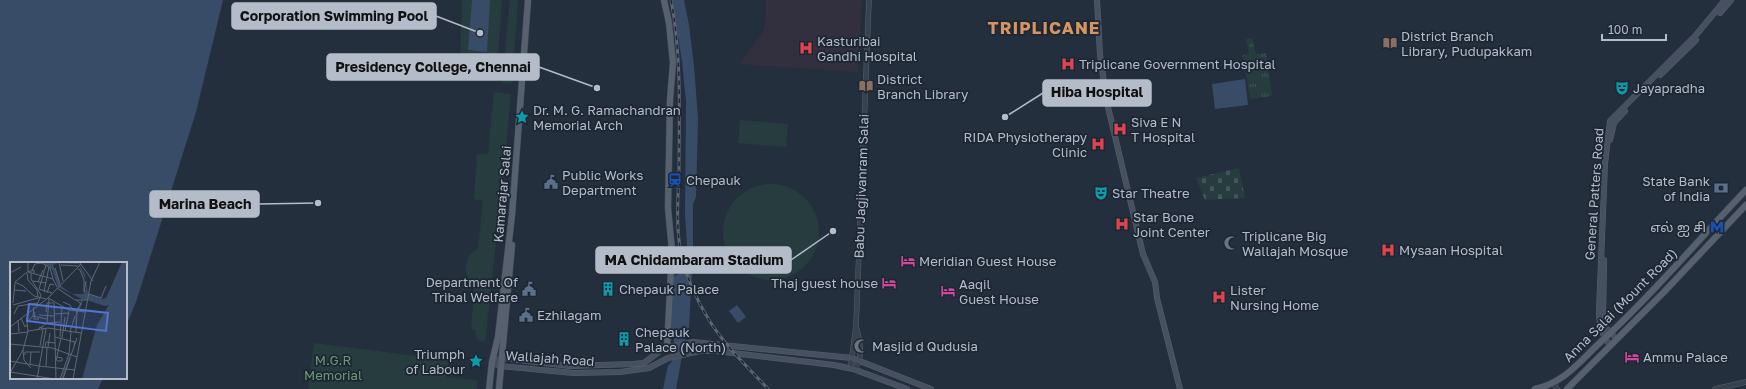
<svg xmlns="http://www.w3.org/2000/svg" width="1746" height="389" viewBox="0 0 1746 389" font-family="'Golos Text','Noto Sans Tamil',sans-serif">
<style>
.medical{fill:#32303f}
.grass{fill:url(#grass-tufts)}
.cemetery{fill:url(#cemetery-stones)}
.park{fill:#263c3f}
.water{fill:#394c67}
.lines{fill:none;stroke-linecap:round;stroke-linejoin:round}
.tertiary-casing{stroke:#565f6c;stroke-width:5.5}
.secondary-casing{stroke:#565f6c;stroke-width:6}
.primary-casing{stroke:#414a57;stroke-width:7}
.tertiary{stroke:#38414e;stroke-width:4.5}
.secondary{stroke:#465061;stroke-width:5}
.primary{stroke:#56606e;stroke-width:6}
.rail-casing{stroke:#5a6575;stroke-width:3}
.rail{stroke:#1d2633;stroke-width:1.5;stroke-dasharray:4.5;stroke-linecap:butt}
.labels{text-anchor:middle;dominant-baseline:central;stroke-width:3.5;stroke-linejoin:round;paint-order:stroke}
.poi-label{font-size:13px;fill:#b4bcc9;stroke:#1d2633;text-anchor:start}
.street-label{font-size:13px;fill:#b4bcc9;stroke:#1d2633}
.park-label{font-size:13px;fill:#6b9a76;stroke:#1d2633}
.district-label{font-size:17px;font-weight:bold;letter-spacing:1px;fill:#d59563;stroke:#1d2633}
.inset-river{fill:none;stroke:#394c67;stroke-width:2}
.inset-road{fill:none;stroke:#5e6776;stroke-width:1}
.view{fill:#5274d3;fill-opacity:0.15;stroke:#5274d3;stroke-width:2}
.inset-edge{fill:none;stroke:#b4bcc9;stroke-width:2}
.leader{fill:none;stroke:#b4bcc9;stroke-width:1.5}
.callout-dot{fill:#b4bcc9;stroke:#1d2633;stroke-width:1.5}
.callout{fill:#b4bcc9;stroke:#b4bcc9;stroke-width:1.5}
.callout-label{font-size:14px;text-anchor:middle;font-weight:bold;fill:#111}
</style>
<defs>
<pattern id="grass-tufts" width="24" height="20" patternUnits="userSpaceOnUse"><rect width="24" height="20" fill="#263c3f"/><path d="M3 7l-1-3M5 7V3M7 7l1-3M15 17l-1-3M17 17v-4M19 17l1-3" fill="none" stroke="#435659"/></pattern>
<pattern id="cemetery-stones" width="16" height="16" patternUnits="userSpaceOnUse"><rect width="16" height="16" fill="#263c3f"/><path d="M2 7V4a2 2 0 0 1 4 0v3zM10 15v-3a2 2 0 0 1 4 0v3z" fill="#435659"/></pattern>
</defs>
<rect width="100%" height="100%" fill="#242f3e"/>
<!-- medical -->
<polygon class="medical" points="766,0 862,0 858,72 740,64 763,32 766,20"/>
<!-- grass -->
<polygon class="grass" points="1252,38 1256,54 1266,53 1272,96 1250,99 1243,55 1249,54 1246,39"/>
<!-- cemetery -->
<polygon class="cemetery" points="1239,168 1245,198 1205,200 1196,178"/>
<!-- park -->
<g class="park">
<polygon points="462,0 502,0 497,69 460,66"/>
<polygon points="510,0 518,0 512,84 502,83"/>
<polygon points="494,92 511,94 503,180 485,342 477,340 475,330 471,329 474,290 466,273 466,264 469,256 478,248 483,201 474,199 477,154 488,154"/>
<polygon points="740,120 788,124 786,147 738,143"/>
<circle cx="771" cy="232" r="48"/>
<polygon points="314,343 448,360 446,377 478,380 477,389 308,389"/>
</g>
<!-- water -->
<g class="water">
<polygon points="0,0 223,0 196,112 136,302 126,326 126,263 11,263 11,378 103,378 98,389 0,389"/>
<polygon points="472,0 490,0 487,52 468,50"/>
<polygon points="672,0 684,0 689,25 694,66 698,118 696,197 693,204 693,250 689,328 685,339 676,389 663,389 668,366 672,361 674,338 671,330 674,276 679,274 687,245 685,215 686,102 682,61"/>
<polygon points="1245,79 1248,105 1215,109 1212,84"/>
<polygon points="737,305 746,317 738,323 729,311"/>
</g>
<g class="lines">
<defs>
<g id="tertiary">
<path d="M856 326 851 364 853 369C865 363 859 336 856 326L869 0"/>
<polyline points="1554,384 1557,389"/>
<polyline points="1715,389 1746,382"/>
</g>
<g id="secondary">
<polyline points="1097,0 1100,55 1107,103 1143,254 1155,282 1157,298 1180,389"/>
<polyline points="1720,13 1731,0"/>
<polyline points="1660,75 1696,40"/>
<polyline points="1610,140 1614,123 1625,111"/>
<polyline points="1604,260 1603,321 1605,327 1617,339"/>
<path d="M1610 345C1601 335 1599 324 1599 311L1605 164 1610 121 1696 35 1725 0"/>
<polyline points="907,389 853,369 834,365 716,351 700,351 668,358 649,368 620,372 574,373 500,366 494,364 492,362 502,358 570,366 633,364 644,363 664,348 693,342 852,358 931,389"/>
</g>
<g id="primary">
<polyline points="664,0 669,23 673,63 670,100 668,208 672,251 667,348"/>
<polyline points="489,389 492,362 498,337 512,215 528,0"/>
<polyline points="499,389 512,245"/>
<path d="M1535 389C1567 382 1582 358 1605 338 1655 292 1699 239 1746 190"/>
<polyline points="1567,389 1663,293 1746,205"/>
</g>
</defs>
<!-- tertiary casing -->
<use href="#tertiary" class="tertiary-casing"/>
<!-- secondary casing -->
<use href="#secondary" class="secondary-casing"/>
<!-- primary casing -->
<use href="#primary" class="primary-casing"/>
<!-- tertiary -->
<use href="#tertiary" class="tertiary"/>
<!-- secondary -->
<use href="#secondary" class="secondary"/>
<!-- primary -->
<use href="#primary" class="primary"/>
<defs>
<path id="rail" d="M671 0C682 57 679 115 679 172 678 197 676 223 680 247 684 272 696 299 709 320 725 346 748 367 768 389"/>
</defs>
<!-- rail casing -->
<use href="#rail" class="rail-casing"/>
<!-- rail -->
<use href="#rail" class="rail"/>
</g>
<!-- icons -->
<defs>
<symbol id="library-bare" viewBox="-9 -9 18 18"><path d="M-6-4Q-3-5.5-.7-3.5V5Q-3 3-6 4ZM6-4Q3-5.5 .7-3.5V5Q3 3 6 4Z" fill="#8d6e63" stroke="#1d2633" stroke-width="2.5" paint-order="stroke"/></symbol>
<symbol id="hospital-bare" viewBox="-9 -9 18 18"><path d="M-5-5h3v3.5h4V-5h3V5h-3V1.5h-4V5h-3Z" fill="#e0444e" stroke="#1d2633" stroke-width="2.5" paint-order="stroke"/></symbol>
<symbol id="theatre-bare" viewBox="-9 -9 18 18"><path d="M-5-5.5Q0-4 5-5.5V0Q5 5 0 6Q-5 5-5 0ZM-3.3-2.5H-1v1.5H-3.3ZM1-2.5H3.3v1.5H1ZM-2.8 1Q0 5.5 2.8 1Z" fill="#0f9aa8" stroke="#1d2633" stroke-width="2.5" paint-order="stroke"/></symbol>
<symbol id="sight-bare" viewBox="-9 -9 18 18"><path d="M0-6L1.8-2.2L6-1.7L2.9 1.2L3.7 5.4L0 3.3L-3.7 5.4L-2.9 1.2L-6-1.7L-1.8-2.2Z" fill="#0f9aa8" stroke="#1d2633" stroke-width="2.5" paint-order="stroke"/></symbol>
<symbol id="station-bare" viewBox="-9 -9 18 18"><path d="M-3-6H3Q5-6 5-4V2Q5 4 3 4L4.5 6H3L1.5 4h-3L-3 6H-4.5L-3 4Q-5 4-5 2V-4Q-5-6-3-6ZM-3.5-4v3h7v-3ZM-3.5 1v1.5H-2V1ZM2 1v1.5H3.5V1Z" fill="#1a4fb4" stroke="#1d2633" stroke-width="2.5" paint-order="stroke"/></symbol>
<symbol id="civic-bare" viewBox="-9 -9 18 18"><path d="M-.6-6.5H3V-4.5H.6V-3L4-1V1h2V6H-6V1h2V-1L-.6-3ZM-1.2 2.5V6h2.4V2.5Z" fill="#5c6f8a" stroke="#1d2633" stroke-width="2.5" paint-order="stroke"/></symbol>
<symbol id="bank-bare" viewBox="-9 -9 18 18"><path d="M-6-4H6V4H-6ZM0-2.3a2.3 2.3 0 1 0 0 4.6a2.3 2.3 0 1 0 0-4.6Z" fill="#5c6f8a" stroke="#1d2633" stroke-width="2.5" paint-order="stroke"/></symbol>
<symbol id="metro-bare" viewBox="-9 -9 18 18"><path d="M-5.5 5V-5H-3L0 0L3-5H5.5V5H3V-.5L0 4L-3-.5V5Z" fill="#1a4fb4" stroke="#1d2633" stroke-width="2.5" paint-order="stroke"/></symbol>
<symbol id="mosque-bare" viewBox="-9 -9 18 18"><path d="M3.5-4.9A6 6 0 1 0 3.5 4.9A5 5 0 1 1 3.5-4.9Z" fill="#6b7280" stroke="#1d2633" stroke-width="2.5" paint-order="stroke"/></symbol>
<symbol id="hotel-bare" viewBox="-9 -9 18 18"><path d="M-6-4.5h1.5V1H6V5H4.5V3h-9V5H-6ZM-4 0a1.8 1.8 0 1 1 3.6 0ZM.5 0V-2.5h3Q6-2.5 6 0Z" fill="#d1479c" stroke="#1d2633" stroke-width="2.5" paint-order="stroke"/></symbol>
<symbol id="building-bare" viewBox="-9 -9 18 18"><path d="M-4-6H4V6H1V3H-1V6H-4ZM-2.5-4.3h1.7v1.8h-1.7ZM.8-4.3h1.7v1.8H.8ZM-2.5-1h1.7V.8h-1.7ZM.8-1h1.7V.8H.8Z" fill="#0f9aa8" stroke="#1d2633" stroke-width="2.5" paint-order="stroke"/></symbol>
</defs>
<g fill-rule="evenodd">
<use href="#library-bare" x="1380" y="33" width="20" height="20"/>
<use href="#hospital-bare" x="796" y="38" width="20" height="20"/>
<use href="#hospital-bare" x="1058" y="54" width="20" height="20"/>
<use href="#library-bare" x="856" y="76" width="20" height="20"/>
<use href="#theatre-bare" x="1612" y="78" width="20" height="20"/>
<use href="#sight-bare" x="512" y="107" width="20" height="20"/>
<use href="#hospital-bare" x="1110" y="119" width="20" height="20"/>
<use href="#hospital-bare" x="1088" y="134" width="20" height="20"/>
<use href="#station-bare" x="665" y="170" width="20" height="20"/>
<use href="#civic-bare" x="541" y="172" width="20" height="20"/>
<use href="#bank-bare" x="1711" y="178" width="20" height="20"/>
<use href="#theatre-bare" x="1091" y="183" width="20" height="20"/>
<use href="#hospital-bare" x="1112" y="214" width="20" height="20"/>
<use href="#metro-bare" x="1707" y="217" width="20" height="20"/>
<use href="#mosque-bare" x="1221" y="233" width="20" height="20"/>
<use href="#hospital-bare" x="1378" y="240" width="20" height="20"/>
<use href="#hotel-bare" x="898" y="251" width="20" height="20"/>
<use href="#hotel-bare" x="879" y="273" width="20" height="20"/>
<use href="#civic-bare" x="519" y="279" width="20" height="20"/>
<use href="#building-bare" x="598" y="279" width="20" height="20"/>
<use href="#hotel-bare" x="938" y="281" width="20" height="20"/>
<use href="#hospital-bare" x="1209" y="287" width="20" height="20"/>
<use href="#civic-bare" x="516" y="305" width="20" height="20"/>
<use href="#building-bare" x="614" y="329" width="20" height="20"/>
<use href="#mosque-bare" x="851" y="336" width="20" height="20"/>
<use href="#hotel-bare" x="1622" y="347" width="20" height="20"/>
<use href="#sight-bare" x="466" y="351" width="20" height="20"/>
</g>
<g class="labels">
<!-- poi labels -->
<g class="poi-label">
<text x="1401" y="36">District Branch<tspan x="1401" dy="15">Library, Pudupakkam</tspan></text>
<text x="817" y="41">Kasturibai<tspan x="817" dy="15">Gandhi Hospital</tspan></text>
<text x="1079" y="64">Triplicane Government Hospital</text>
<text x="877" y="79">District<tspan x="877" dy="15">Branch Library</tspan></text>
<text x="1633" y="88">Jayapradha</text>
<text x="533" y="110">Dr. M. G. Ramachandran<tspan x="533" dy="15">Memorial Arch</tspan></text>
<text x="1131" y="122">Siva E N<tspan x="1131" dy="15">T Hospital</tspan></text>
<text x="1087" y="137" text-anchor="end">RIDA Physiotherapy<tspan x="1087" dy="15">Clinic</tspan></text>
<text x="562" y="175">Public Works<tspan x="562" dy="15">Department</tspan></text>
<text x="686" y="180">Chepauk</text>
<text x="1710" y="181" text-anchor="end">State Bank<tspan x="1710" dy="15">of India</tspan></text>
<text x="1112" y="193">Star Theatre</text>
<text x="1133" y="217">Star Bone<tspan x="1133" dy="15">Joint Center</tspan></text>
<text x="1706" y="227" text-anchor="end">எல் ஐ சி</text>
<text x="1242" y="236">Triplicane Big<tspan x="1242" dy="15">Wallajah Mosque</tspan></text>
<text x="1399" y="250">Mysaan Hospital</text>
<text x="919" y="261">Meridian Guest House</text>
<text x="518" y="282" text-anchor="end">Department Of<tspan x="518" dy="15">Tribal Welfare</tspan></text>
<text x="878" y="283" text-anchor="end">Thaj guest house</text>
<text x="959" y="284">Aaqil<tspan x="959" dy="15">Guest House</tspan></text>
<text x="619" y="289">Chepauk Palace</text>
<text x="1230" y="290">Lister<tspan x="1230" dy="15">Nursing Home</tspan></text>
<text x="537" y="315">Ezhilagam</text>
<text x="635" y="332">Chepauk<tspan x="635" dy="15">Palace (North)</tspan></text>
<text x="872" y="346">Masjid d Qudusia</text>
<text x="465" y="354" text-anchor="end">Triumph<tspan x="465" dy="15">of Labour</tspan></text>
<text x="1643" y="357">Ammu Palace</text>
</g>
<!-- street labels -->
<g class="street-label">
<text transform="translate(861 186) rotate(-88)">Babu Jagjivanram Salai</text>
<text transform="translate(502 194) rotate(-85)">Kamarajar Salai</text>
<text transform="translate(1594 194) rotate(-86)">General Patters Road</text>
<text transform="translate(1620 305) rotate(-45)">Anna Salai (Mount Road)</text>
<text transform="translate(550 358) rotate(4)">Wallajah Road</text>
</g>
<!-- park labels -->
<g class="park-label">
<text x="333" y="360">M.G.R<tspan x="333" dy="15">Memorial</tspan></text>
</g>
<!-- district labels -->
<g class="district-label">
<text x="1044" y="27">TRIPLICANE</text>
</g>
</g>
<!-- overview -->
<g transform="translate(10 262)">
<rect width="117" height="117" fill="#242f3e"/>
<path d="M30 0H68L75 12 78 32 93 37 96 36 112 0H117V117H72L87 63 99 43 95 44 73 37 72 42 66 54 65 70V60L66 50 72 37 48 25 42 7ZM48 1 68 2 76 18V28L73 32H62L51 24 43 3Z" fill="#394c67" fill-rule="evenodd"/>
<path class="inset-river" d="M52 117 61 92"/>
<path class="inset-road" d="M18 0V10L24 8V11M49 0 53 19M70 1 83 19M36 3 29 27 42 31M51 3 68 4M45 6 50 22M68 7 70 8 74 18V30L76 19M22 8 25 2 32 1 40 6 43 17M17 10 5 20 13 24 24 34 36 37M18 10 43 17 47 25M0 11 11 5M17 11 18 18 27 28 28 35M21 11V17L31 33 27 43M23 19 36 21M28 20 33 8M47 26 65 38H78M4 28 16 29M34 30 39 5M37 31 40 22 44 23M79 32 91 36 96 24M38 36 59 48 75 50M66 38 71 42 66 49M53 40 60 43 63 49M3 41 5 21M44 41 46 117M3 43 28 36M25 50 24 57H29M36 50 37 41H44M4 52 8 44 28 41M45 52 58 51M29 53 44 54M23 54 37 57M11 56 15 65 17 63M8 58 9 70M37 61 39 37M0 65 38 36 71 2M27 68 37 61 50 60M18 69 38 66 71 71M55 69 59 49M60 70 65 54M66 70 67 49M0 72 18 70M45 75 65 80 64 84M50 75 52 45M52 76 55 55M0 82 42 86 67 95M30 84 33 67M35 85 36 80 45 81M38 85 40 71M15 93V90H30M61 93 67 76M0 99 29 104M46 99 51 76M47 99H52V96L47 95M20 102 21 90M29 104 65 108M36 104 37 85M21 106 14 98 13 88 18 69 17 60 23 54 24 45M0 110 45 117M0 111 13 88M27 117 36 67 29 65M50 117 59 92 61 70M53 117 60 96M63 117 81 19 90 0"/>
<path class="view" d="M19 42 98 51 96 69 17 59Z"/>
<rect width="117" height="117" class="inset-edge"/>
</g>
<!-- callouts -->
<path class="leader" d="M480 33L436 16M597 88L539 67M1005 117L1043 93M318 203L259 204M833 231L791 260"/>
<g class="callout-dot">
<circle cx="480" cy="33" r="4"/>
<circle cx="597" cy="88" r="4"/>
<circle cx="1005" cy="117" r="4"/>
<circle cx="318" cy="203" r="4"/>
<circle cx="833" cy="231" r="4"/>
</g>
<g class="callout">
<rect x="232" y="3" width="204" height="26" rx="4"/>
<rect x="327" y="54" width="212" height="26" rx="4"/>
<rect x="1043" y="80" width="108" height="26" rx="4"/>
<rect x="150" y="191" width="109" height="26" rx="4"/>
<rect x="596" y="247" width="195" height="26" rx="4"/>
</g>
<g class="callout-label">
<text x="334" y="21">Corporation Swimming Pool</text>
<text x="433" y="72">Presidency College, Chennai</text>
<text x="1097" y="97">Hiba Hospital</text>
<text x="205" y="209">Marina Beach</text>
<text x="694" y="265">MA Chidambaram Stadium</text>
</g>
<!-- scale -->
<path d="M1602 34v6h64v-6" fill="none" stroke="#b4bcc9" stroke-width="2"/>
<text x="1608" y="34" font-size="12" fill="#b4bcc9" stroke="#1d2633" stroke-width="3" paint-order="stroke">100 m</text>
</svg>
